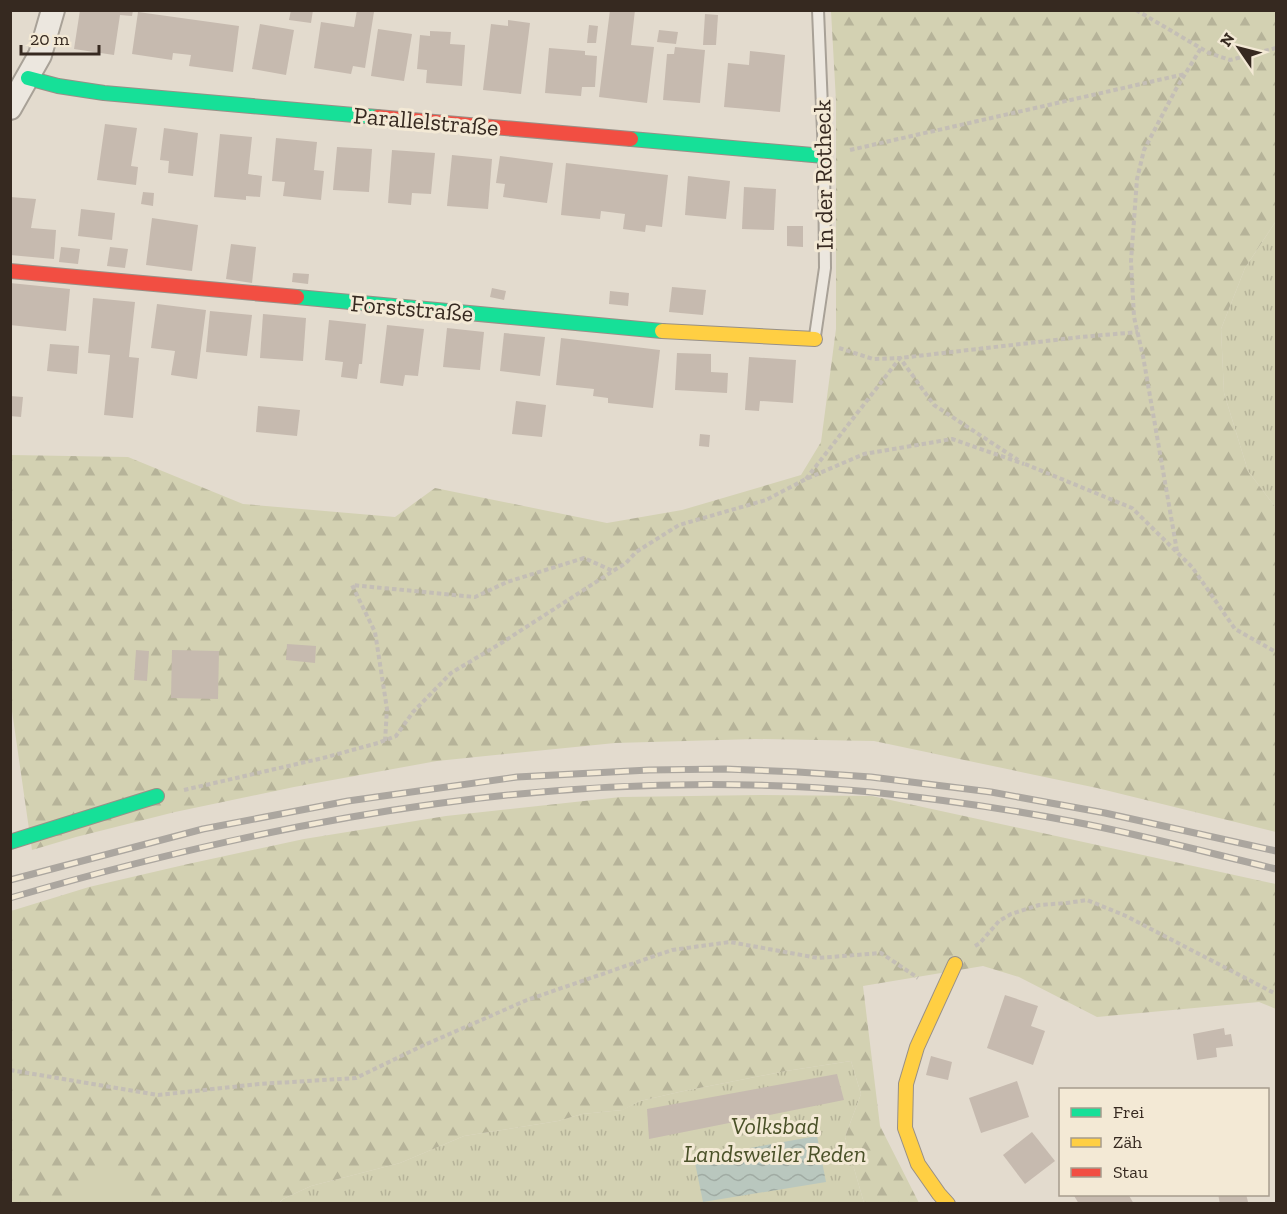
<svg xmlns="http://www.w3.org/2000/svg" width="1287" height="1214" viewBox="0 0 1287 1214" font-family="'Zilla Slab',serif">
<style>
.grass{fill:url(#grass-tufts)}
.forest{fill:url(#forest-firs)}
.garden{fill:#d3d1b2}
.water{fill:url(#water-waves)}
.building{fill:#c6baaf}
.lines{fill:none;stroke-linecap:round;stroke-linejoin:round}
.lane-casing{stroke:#a8a197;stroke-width:14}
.street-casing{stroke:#a8a197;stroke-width:26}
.fast-casing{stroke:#989087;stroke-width:16}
.slow-casing{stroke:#989087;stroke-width:16}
.jam-casing{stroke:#989087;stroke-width:16}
.path{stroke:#c4beb6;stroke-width:4;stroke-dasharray:4.5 3;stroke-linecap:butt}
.lane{stroke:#ece7df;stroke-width:10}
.street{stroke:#ece7df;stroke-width:22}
.fast{stroke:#16e098;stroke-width:14}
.slow{stroke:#ffcf43;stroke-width:14}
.jam{stroke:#f24e42;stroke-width:14}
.rail-casing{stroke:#aba69f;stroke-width:7}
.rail{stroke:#f3e9d5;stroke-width:4.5;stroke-dasharray:14;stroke-linecap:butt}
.labels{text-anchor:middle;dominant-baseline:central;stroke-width:6;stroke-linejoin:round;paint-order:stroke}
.street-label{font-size:24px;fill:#362920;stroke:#f3e9d5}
.park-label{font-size:24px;font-style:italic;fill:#4a5128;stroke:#f3e9d5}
</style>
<defs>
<pattern id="grass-tufts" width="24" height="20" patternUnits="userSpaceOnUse" patternTransform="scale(1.5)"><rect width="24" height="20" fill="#d3d1b2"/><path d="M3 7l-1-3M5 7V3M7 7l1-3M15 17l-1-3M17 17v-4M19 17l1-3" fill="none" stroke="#b6b399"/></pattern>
<pattern id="forest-firs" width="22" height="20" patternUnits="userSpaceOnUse" patternTransform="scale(1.5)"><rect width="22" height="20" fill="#d3d1b2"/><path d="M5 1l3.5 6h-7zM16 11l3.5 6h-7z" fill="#b6b399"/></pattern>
<pattern id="water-waves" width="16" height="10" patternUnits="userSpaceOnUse" patternTransform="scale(1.5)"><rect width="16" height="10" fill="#b9c7be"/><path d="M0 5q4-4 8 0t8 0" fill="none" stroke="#a0aba3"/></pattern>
</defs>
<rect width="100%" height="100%" fill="#e3dbce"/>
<!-- grass -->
<g class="grass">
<polygon points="1276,221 1276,508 1248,471 1224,393 1221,329 1245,268"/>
<polygon points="851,1061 861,1094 845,1137 864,1203 279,1204 283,1199 311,1186 400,1163 464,1136 558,1121 582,1114 622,1110 640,1101 679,1092 786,1071"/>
</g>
<!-- forest -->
<g class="forest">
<polygon points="831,11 1276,11 1276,221 1245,268 1221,329 1224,393 1248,471 1276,508 1276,832 1097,788 874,741 756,739 615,743 437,761 294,787 175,812 76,837 32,850 11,704 11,455 128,457 243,504 395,517 435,488 607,523 682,510 801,475 821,442 836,329 836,101"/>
<polygon points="761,795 872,796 1276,884 1276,1009 1259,1002 1097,1017 1019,977 983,966 863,986 880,1126 919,1203 864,1203 845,1137 861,1094 851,1061 786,1071 679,1092 640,1101 623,1110 582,1114 558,1121 464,1136 400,1163 311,1186 283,1199 279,1203 11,1204 11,911 89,887 188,864 304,839 446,816 621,797"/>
</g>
<!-- garden -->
<polygon class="garden" points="103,1160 153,1203 66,1203"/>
<!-- water -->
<polygon class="water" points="817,1136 826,1182 703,1202 694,1158"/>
<!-- building -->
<g class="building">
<polygon points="80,10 107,12 107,10 133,10 132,16 120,15 114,55 74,49"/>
<polygon points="291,10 313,10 311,23 289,20"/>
<polygon points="357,10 374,12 365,68 353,66 351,74 314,68 321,22 354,27"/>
<polygon points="610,10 635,10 631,45 654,47 647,103 599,97"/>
<polygon points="138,12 239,26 233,72 189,66 191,55 173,53 172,60 132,54"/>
<polygon points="705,14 718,15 716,45 703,45"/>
<polygon points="508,20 530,23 521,94 483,90 491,24 508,26"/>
<polygon points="260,24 294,30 286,75 252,69"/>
<polygon points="589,25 598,26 596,43 587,43"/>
<polygon points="378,29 412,34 404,81 371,76"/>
<polygon points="659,30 678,32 676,44 657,42"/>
<polygon points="430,31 451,32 450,44 465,45 462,86 426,83 427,70 417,69 420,35 430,36"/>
<polygon points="675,47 705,50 700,103 663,100 667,54 674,54"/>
<polygon points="549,48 585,51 585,55 597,56 595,87 582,87 581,96 545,93"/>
<polygon points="750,51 785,55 780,112 724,107 728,63 749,65"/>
<polygon points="105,124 137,128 131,166 138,167 136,185 97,180"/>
<polygon points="164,128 198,133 193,176 168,173 169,161 160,160"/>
<polygon points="220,134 252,137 248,174 262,176 260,197 246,196 246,200 214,197"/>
<polygon points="276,138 317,142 314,170 324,171 321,200 283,196 285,182 272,181"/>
<polygon points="337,147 372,149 369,192 333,190"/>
<polygon points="392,150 435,153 431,194 412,193 411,205 388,203"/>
<polygon points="452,155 492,159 488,209 447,206"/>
<polygon points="500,156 553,163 547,203 503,197 505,184 496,183"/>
<polygon points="566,163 668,175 662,227 646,225 645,232 623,229 625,214 601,211 600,219 561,215"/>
<polygon points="688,176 730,181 726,219 685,215"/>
<polygon points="744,187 776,189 774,230 742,229"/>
<polygon points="143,192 154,193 153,206 141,204"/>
<polygon points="10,197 36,199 31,228 56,230 54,259 10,255"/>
<polygon points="81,209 115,213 112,240 78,236"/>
<polygon points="152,218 198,225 192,271 146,265"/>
<polygon points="787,226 803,226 803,247 787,246"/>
<polygon points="231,244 256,247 252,283 226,279"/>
<polygon points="61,247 80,249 78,264 59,262"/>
<polygon points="110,247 128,249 125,268 107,266"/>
<polygon points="293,273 309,274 308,284 292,282"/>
<polygon points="10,283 70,289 66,331 10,325"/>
<polygon points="672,287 706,290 703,315 669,312"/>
<polygon points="492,288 506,291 504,300 490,297"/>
<polygon points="610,291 629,293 628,306 609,304"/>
<polygon points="93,298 135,302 129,357 139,358 133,418 104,415 110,355 88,353"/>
<polygon points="157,304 206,310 197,379 171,375 175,351 151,348"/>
<polygon points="210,311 252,315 247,356 206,352"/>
<polygon points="263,314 306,318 303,361 260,358"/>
<polygon points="329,320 366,324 362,364 359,364 357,379 341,377 343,362 325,360"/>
<polygon points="387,325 424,329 418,376 405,375 403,386 380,383"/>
<polygon points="447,328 484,332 480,370 443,367"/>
<polygon points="504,333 545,337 540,376 500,371"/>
<polygon points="561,338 660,350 653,408 608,403 608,398 593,396 594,389 556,385"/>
<polygon points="50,344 79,346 77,374 47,371"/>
<polygon points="677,353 711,354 711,372 728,373 727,393 675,390"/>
<polygon points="749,357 796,360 793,403 760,401 759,411 745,410"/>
<polygon points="10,396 23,397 21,417 10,416"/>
<polygon points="516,401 546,405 542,437 512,434"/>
<polygon points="258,406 300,410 297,436 256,432"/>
<polygon points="700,434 710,435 709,447 699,446"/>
<polygon points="287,644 316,646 315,663 286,660"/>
<polygon points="136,650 149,651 147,681 134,680"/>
<polygon points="172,650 219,651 218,699 171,698"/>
<polygon points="1005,995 1038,1006 1031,1026 1045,1031 1033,1065 987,1048"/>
<polygon points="1224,1028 1225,1035 1231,1034 1233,1046 1216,1048 1217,1057 1197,1060 1193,1034"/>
<polygon points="931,1056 952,1062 948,1080 926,1075"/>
<polygon points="837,1074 844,1100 649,1139 647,1109"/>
<polygon points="1017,1081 1029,1117 981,1133 969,1098"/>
<polygon points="1032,1132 1055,1161 1025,1184 1003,1155"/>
<polygon points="1073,1194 1128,1194 1134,1204 1079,1204"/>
<polygon points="1218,1194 1246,1194 1248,1202 1242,1204 1220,1204"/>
</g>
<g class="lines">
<defs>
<polyline id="lane" points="815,336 825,268 824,156 818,10"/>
<polyline id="street" points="10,108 40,55 53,10"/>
<g id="fast">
<polyline points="28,78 58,86 104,93 377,117"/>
<polyline points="631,139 824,156"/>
<polyline points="297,297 662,331"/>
<polyline points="10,842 157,796"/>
</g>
<g id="slow">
<polyline points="662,331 815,339"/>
<polyline points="948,1204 939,1194 918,1164 905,1128 906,1084 917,1047 955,964"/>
</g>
<g id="jam">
<polyline points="377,117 631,139"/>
<polyline points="10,271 297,297"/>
</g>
</defs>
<!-- lane casing -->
<use href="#lane" class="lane-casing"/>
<!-- street casing -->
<use href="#street" class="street-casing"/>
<!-- fast casing -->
<use href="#fast" class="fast-casing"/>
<!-- slow casing -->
<use href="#slow" class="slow-casing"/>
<!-- jam casing -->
<use href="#jam" class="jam-casing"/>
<!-- path -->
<g class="path">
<polyline points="1136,10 1209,53 1230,60 1276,48"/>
<polyline points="850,150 1185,74"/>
<polyline points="839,348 873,359 900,358 934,405 1018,460"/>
<polyline points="1025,464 1132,508 1192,567 1235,629 1276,652"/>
<polyline points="806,479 900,358 1081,337 1138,332"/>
<polyline points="1177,551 1143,356 1134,317 1131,261 1137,179 1144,150 1176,89 1201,48"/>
<polyline points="385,741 387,709 375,632 352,585 475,597 507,582 584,558 613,571"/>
<polyline points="184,790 323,758 378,743 396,736 413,712 451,673 503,642 613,571 626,563 636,552 679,525 766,500 806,479 864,454 952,439 1024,464"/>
<polyline points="975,946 980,943 999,921 1011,914 1039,905 1067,903 1087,900 1126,916 1276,994"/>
<polyline points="10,1070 158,1095 259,1084 356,1078 422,1046 527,1000 672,950 730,942 818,958 881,953 918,978"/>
</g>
<!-- lane -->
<use href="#lane" class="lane"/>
<!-- street -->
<use href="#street" class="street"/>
<!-- fast -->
<use href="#fast" class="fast"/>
<!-- slow -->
<use href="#slow" class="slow"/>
<!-- jam -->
<use href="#jam" class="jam"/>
<defs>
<g id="rail">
<polyline points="10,880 203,829 348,801 517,777 649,770 725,769 798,772 871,777 991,792 1105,813 1276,851"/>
<path d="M10 898C290 816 579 764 871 792 939 799 1008 809 1075 822 1143 835 1209 853 1276 869"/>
</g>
</defs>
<!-- rail casing -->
<use href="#rail" class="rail-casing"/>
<!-- rail -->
<use href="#rail" class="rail"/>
</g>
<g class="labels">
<!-- street labels -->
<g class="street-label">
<text transform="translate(426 121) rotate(5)">Parallelstraße</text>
<text transform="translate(823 175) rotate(-91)">In der Rotheck</text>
<text transform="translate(412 308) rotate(5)">Forststraße</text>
</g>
<!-- park labels -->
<g class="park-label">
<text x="775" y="1125">Volksbad<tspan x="775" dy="28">Landsweiler Reden</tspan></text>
</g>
</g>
<!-- border -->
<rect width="1287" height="1214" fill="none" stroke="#362920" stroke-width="24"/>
<!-- legend -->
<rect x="1059" y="1088" width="210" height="108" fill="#f3e9d5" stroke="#a79c8d" stroke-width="1.5"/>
<rect x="1071" y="1108" width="30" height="9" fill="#16e098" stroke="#a79c8d" stroke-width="1.5"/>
<text x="1113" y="1118" font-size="18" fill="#362920">Frei</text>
<rect x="1071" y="1138" width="30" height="9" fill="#ffcf43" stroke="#a79c8d" stroke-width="1.5"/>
<text x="1113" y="1148" font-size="18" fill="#362920">Zäh</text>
<rect x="1071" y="1168" width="30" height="9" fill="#f24e42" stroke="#a79c8d" stroke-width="1.5"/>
<text x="1113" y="1178" font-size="18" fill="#362920">Stau</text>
<!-- north arrow -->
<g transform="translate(1239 48) rotate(305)" stroke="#f3e9d5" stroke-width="4.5" paint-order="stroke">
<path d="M0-4.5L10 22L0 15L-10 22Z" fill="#362920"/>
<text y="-9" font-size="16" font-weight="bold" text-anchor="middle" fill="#362920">N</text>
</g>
<!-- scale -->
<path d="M21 45v9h78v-9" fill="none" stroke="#362920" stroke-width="3"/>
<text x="30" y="45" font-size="18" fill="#362920" stroke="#f3e9d5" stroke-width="4.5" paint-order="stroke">20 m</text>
</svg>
